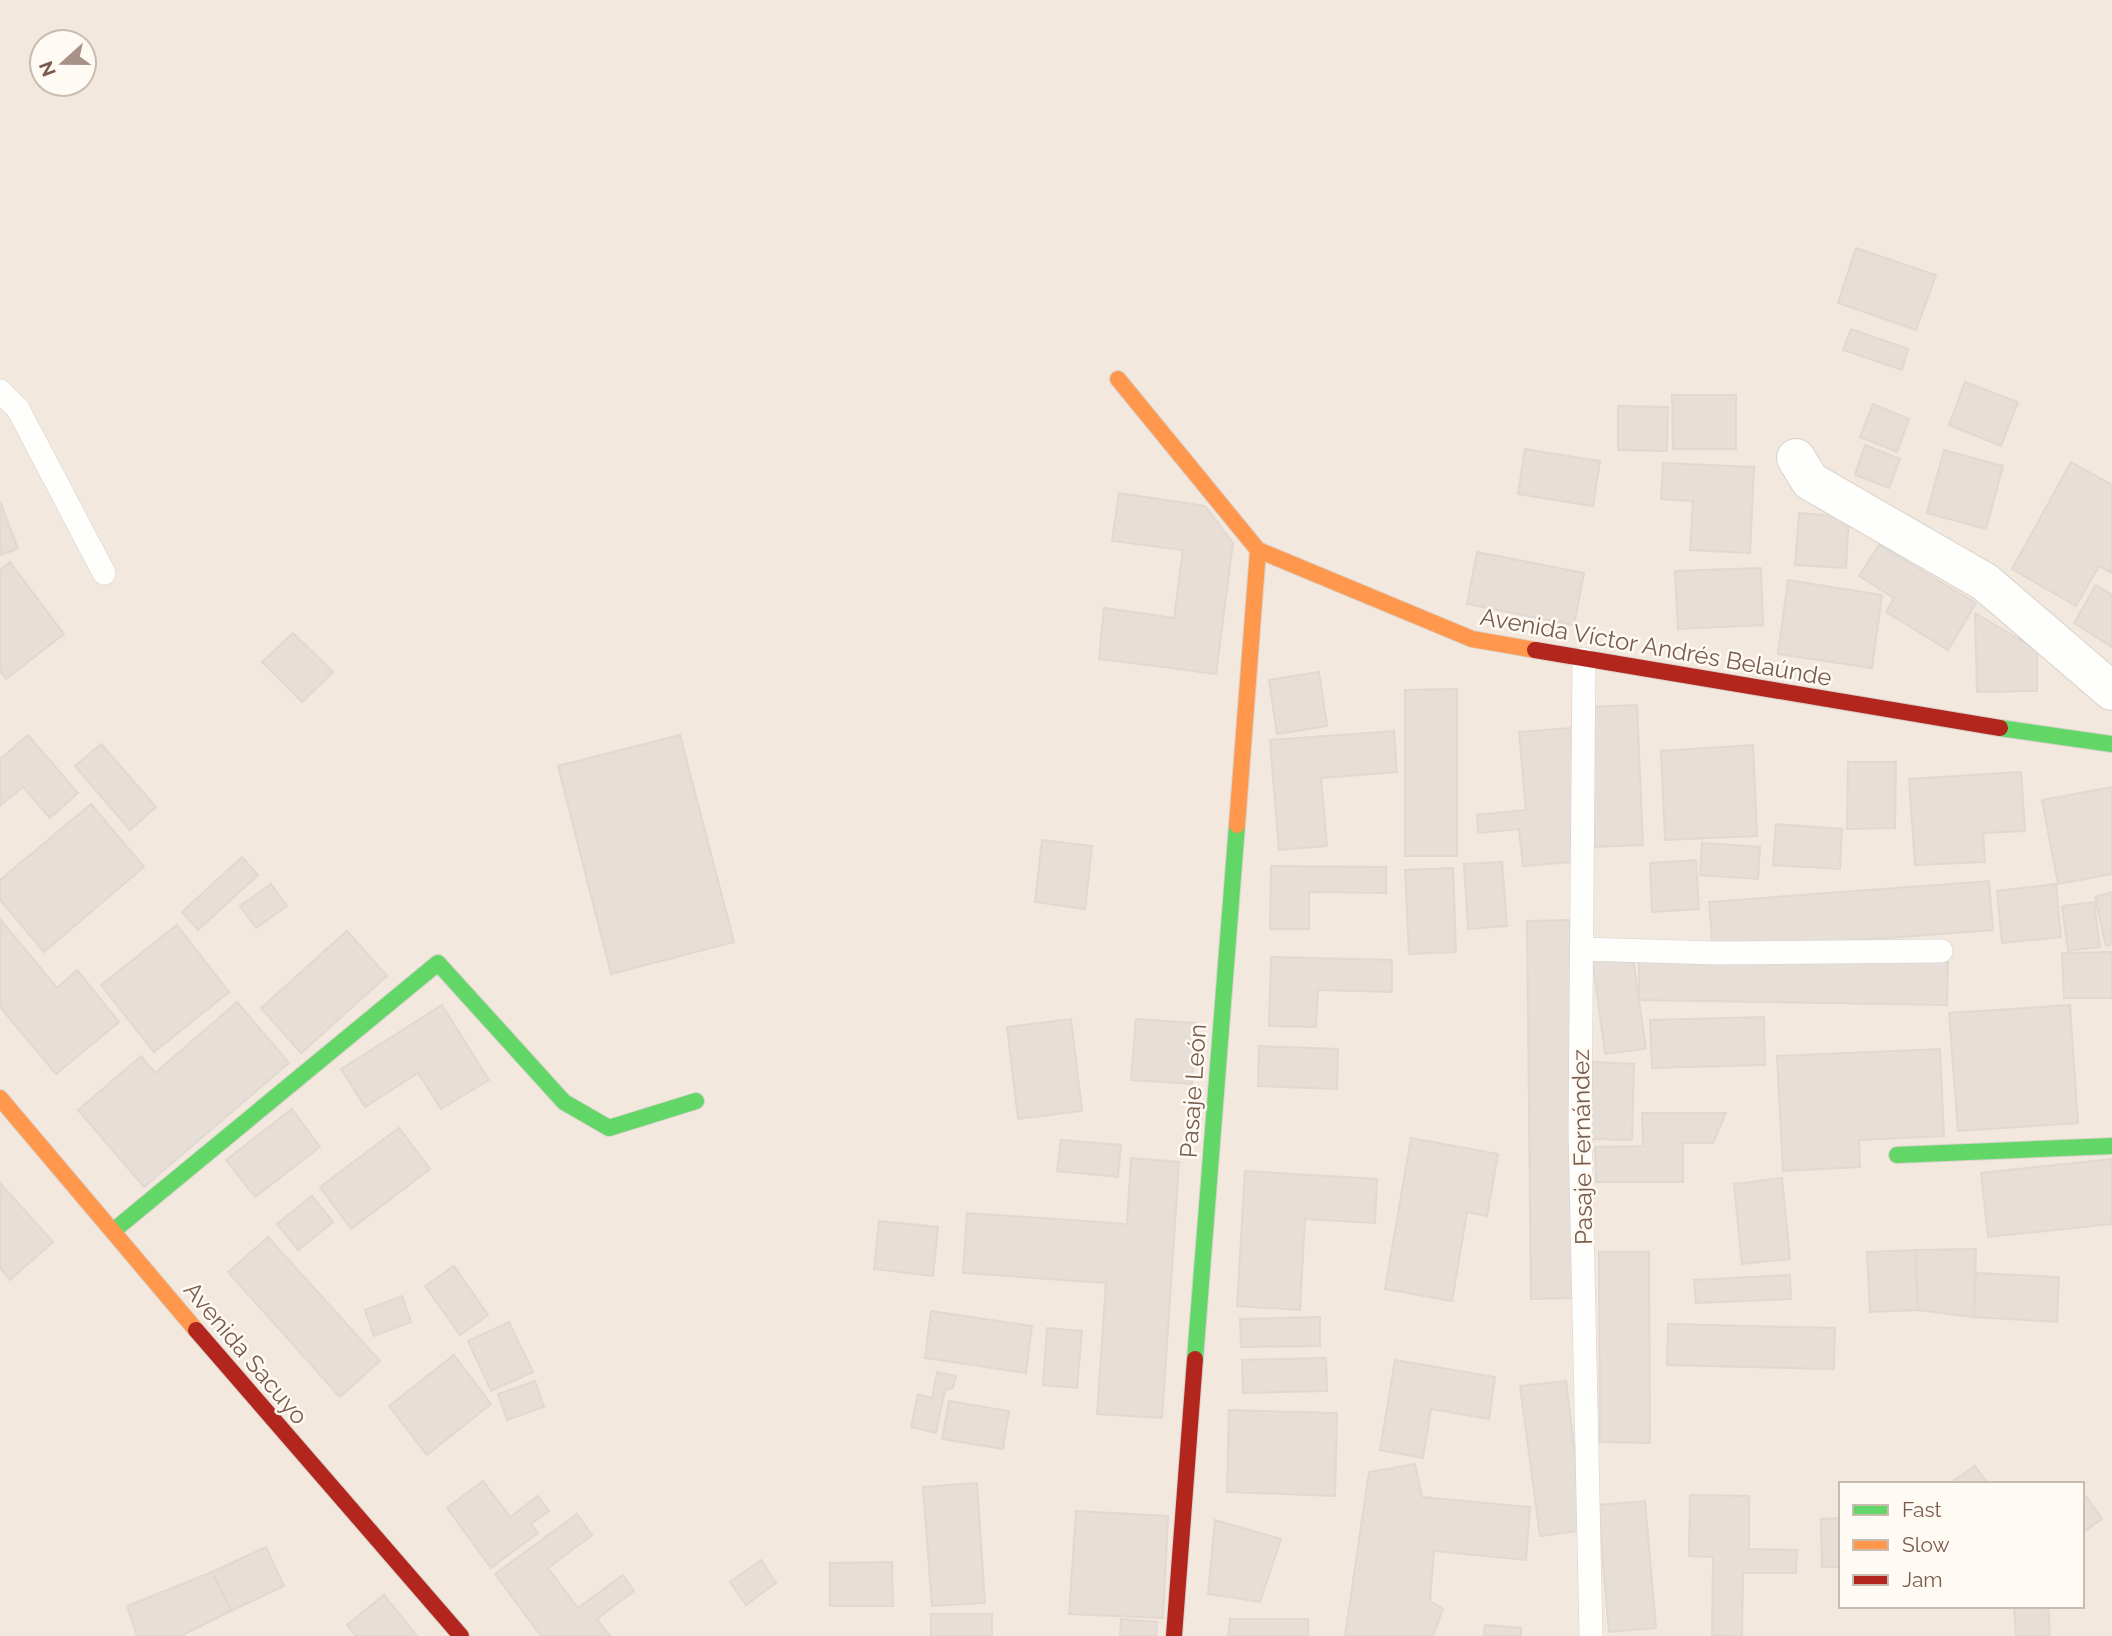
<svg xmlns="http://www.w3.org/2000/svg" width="2112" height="1636" viewBox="0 0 2112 1636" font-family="Raleway,sans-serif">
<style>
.residential{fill:#f2e8de;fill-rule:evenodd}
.building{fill:#e6ded7;stroke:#e2d8d2;stroke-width:2}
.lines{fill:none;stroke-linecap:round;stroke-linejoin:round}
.lane-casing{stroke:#d7d1cb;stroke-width:24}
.street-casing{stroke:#d7d1cb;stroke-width:40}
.fast-casing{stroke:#d9d2cb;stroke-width:18}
.slow-casing{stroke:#d9d2cb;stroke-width:18}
.jam-casing{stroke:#d9d2cb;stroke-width:18}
.lane{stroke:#fefefd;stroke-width:23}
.street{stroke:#fefefd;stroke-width:38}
.fast{stroke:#63d668;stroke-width:16}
.slow{stroke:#ff974d;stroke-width:16}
.jam{stroke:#b3261e;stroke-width:16}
.labels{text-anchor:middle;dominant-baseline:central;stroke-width:5;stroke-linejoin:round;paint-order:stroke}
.street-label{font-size:24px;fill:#7a5c4d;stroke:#fffaf3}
</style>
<rect width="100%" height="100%" fill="#f9f5f0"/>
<!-- residential -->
<path class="residential" d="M0 0H2112V1636H0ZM42 42H84V84H42ZM1841 1484H2082V1606H1841Z"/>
<!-- building -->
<g class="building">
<polygon points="1856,248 1936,275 1916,330 1838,303"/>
<polygon points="1851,329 1908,349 1902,370 1843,350"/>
<polygon points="1965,382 2018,402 2001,446 1949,425"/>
<polygon points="1672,395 1736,395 1736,449 1673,449"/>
<polygon points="1873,404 1909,419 1897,452 1860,437"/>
<polygon points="1618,406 1668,407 1667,451 1618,450"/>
<polygon points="1865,445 1900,459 1889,488 1855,475"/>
<polygon points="1525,449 1600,461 1593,506 1518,494"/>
<polygon points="1944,450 2003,466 1986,529 1927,513"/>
<polygon points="2071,462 2112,485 2112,573 2099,566 2076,606 2012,569"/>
<polygon points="1663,463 1754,467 1750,553 1690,550 1693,501 1661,499"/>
<polygon points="1119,493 1205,506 1233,543 1216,674 1099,659 1104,608 1174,618 1183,550 1112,541"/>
<polygon points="0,501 18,549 0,555"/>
<polygon points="1799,513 1849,517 1846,568 1795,565"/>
<polygon points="1879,545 1976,603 1948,650 1886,612 1894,598 1859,576"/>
<polygon points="1477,552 1584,573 1574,625 1467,604"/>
<polygon points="10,562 64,634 6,679 0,671 0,570"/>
<polygon points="1761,568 1763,625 1678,629 1675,571"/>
<polygon points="1788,580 1882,595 1872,668 1778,654"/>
<polygon points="2096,585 2112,595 2112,647 2074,623"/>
<polygon points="1975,613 2037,650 2037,691 1977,692"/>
<polygon points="293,633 333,672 302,702 262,662"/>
<polygon points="1319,672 1327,726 1277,734 1269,680"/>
<polygon points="1457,689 1457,856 1405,856 1405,690"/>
<polygon points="1637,705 1643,845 1591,847 1584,707"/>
<polygon points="1570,728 1582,861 1523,866 1519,829 1478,833 1477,815 1526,810 1519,732"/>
<polygon points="1394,731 1397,772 1321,778 1327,846 1279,850 1270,740"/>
<polygon points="28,735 78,793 50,818 23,787 0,806 0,759"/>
<polygon points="680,735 734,942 611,974 558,766"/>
<polygon points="101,744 156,807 130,830 75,766"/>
<polygon points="1753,745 1757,836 1665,840 1661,751"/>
<polygon points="1848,762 1896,762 1895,828 1847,829"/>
<polygon points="2021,772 2025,831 1983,833 1985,862 1915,865 1909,779"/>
<polygon points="2112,787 2112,874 2058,884 2042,800"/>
<polygon points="91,804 144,867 44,952 0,900 0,880"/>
<polygon points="1776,824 1842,829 1840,869 1773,865"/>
<polygon points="1042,840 1092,846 1085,909 1035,902"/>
<polygon points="1702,843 1760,847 1758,879 1700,875"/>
<polygon points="242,857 258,875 198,930 182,912"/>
<polygon points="1696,860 1699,909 1652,912 1650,863"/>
<polygon points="1502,862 1507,926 1468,929 1464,864"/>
<polygon points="1271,866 1386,867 1386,893 1309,892 1309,929 1270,929"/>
<polygon points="1453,868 1456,952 1409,954 1405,870"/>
<polygon points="1989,881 1993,930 1713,951 1709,902"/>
<polygon points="271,884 287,906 256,928 240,906"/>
<polygon points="2056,884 2061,937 2002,943 1997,891"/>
<polygon points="2112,892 2112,944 2106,946 2095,897"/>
<polygon points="2094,902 2100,947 2068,951 2062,906"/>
<polygon points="0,919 57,988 77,970 119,1022 56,1074 0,1007"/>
<polygon points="1570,920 1575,1298 1531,1299 1527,921"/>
<polygon points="177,925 229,992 154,1052 101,985"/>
<polygon points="347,931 387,976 301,1053 261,1008"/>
<polygon points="1632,952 1646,1049 1605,1054 1592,957"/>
<polygon points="2112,952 2112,998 2064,998 2062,953"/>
<polygon points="1271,957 1392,960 1392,992 1318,990 1316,1027 1269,1026"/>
<polygon points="1639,957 1948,962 1947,1005 1639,1000"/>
<polygon points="237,1002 289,1063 144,1187 78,1110 141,1056 155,1073"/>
<polygon points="442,1005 489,1080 441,1109 418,1073 365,1107 341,1069"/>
<polygon points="2070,1005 2078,1123 1958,1131 1949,1013"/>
<polygon points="1764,1017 1765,1065 1652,1068 1650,1020"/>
<polygon points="1071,1019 1082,1111 1018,1119 1007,1027"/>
<polygon points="1136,1019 1196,1023 1192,1084 1131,1080"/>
<polygon points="1259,1046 1338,1049 1337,1089 1258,1086"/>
<polygon points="1940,1049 1944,1136 1859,1140 1860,1167 1783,1171 1777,1056"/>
<polygon points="1592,1062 1634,1064 1632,1140 1590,1139"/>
<polygon points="292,1109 320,1147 255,1197 226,1160"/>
<polygon points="1642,1113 1726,1113 1713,1143 1683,1143 1683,1182 1596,1182 1595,1147 1643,1146"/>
<polygon points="399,1128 430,1169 351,1229 320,1187"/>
<polygon points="1411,1138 1498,1154 1487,1216 1467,1212 1452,1301 1385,1289"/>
<polygon points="1061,1140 1121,1145 1118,1177 1057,1171"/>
<polygon points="1131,1158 1179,1162 1162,1418 1097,1414 1106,1283 963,1273 967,1213 1127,1224"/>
<polygon points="2112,1159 2112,1224 1988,1237 1981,1173"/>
<polygon points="1245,1171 1377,1179 1375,1223 1305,1219 1300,1310 1237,1306"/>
<polygon points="1782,1178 1790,1259 1742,1264 1734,1184"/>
<polygon points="0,1183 53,1242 10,1280 0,1268"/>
<polygon points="312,1196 333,1222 298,1250 277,1224"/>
<polygon points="879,1221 938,1227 933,1276 874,1269"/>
<polygon points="268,1237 380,1361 340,1397 228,1272"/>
<polygon points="1976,1249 1974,1317 1918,1310 1915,1250"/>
<polygon points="1915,1250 1918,1310 1870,1312 1867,1252"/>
<polygon points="1599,1252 1649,1252 1650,1443 1600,1442"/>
<polygon points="454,1266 488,1315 460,1335 425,1286"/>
<polygon points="1976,1273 2059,1277 2057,1322 1974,1317"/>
<polygon points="1790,1275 1791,1299 1696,1303 1694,1280"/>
<polygon points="402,1296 411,1322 374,1336 365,1310"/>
<polygon points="931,1311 1032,1326 1026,1373 925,1358"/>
<polygon points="1320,1317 1320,1346 1241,1347 1240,1319"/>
<polygon points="509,1322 533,1372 491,1391 468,1341"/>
<polygon points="1668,1324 1835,1328 1834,1369 1667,1365"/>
<polygon points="1047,1328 1082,1331 1077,1388 1043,1385"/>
<polygon points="454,1355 491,1404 427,1455 389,1406"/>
<polygon points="1326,1358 1327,1391 1243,1393 1242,1360"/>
<polygon points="1395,1360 1495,1377 1489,1419 1431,1409 1423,1458 1380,1450"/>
<polygon points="937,1372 956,1376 953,1388 945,1390 936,1433 911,1427 918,1394 932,1398"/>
<polygon points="535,1381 544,1407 507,1420 498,1394"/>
<polygon points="1566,1381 1584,1530 1540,1536 1520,1386"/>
<polygon points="949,1401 1009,1411 1003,1449 942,1439"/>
<polygon points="1229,1410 1337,1413 1335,1496 1227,1492"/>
<polygon points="1415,1464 1422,1497 1530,1507 1526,1560 1434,1551 1430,1601 1443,1609 1433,1636 1345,1636 1369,1472"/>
<polygon points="1975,1466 1988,1484 1949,1484"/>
<polygon points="483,1481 510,1517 538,1496 549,1511 531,1524 538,1533 491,1568 447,1508"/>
<polygon points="977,1483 985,1603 932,1606 923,1487"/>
<polygon points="1690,1495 1749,1496 1749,1549 1797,1550 1796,1573 1743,1573 1742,1636 1712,1635 1713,1557 1689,1556"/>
<polygon points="2086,1496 2102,1519 2082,1533 2082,1499"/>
<polygon points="1645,1501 1656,1628 1609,1632 1598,1505"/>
<polygon points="1076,1511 1168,1516 1163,1618 1069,1614"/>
<polygon points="577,1514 592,1535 548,1568 578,1608 623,1575 634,1591 597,1619 610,1636 541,1636 495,1574"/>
<polygon points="1841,1518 1841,1567 1822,1567 1821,1519"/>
<polygon points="1215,1520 1281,1539 1260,1602 1208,1594"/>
<polygon points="266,1547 284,1586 231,1611 212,1572"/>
<polygon points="761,1560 776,1583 746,1605 730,1582"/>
<polygon points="892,1562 893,1606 830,1606 830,1563"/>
<polygon points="212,1572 231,1611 181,1636 137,1636 127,1606"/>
<polygon points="384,1595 417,1636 356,1636 347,1625"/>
<polygon points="2014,1606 2048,1606 2050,1636 2016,1636"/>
<rect x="931" y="1614" width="61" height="22"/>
<polygon points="1121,1619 1157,1622 1156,1636 1120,1636"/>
<polygon points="1230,1619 1308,1619 1308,1636 1228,1636"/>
<polygon points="1485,1625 1521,1628 1521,1636 1484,1636"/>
</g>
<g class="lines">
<defs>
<g id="lane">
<polyline points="0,391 18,409 104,573"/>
<polyline points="1584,659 1580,1129 1591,1636"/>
<polyline points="1582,949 1717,953 1941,951"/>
</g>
<polyline id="street" points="1796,458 1810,481 1985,582 2112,691"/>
<g id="fast">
<polyline points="2000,728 2112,744"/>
<polyline points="1897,1155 2112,1146"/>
<polyline points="113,1231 438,963 564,1102 609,1128 696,1101"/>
<polyline points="1195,1359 1237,825"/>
</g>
<g id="slow">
<polyline points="1118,379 1258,550 1472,639 1535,650"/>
<polyline points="1237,825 1258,550"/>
<polyline points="0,1098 196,1330"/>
</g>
<g id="jam">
<polyline points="1535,650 2000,728"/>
<polyline points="196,1330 461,1636"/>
<polyline points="1174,1636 1195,1359"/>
</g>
</defs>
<!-- lane casing -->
<use href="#lane" class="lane-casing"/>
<!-- street casing -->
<use href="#street" class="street-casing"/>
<!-- fast casing -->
<use href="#fast" class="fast-casing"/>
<!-- slow casing -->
<use href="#slow" class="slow-casing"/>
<!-- jam casing -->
<use href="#jam" class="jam-casing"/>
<!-- lane -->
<use href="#lane" class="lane"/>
<!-- street -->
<use href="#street" class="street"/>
<!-- fast -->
<use href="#fast" class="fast"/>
<!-- slow -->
<use href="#slow" class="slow"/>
<!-- jam -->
<use href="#jam" class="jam"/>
</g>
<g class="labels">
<!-- street labels -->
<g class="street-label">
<text transform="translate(1656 647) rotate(10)">Avenida Víctor Andrés Belaúnde</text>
<text transform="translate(1193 1091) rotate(-86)">Pasaje León</text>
<text transform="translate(1582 1147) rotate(-91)">Pasaje Fernández</text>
<text transform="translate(246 1353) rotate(50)">Avenida Sacuyo</text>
</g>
</g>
<!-- legend -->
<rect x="1839" y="1482" width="245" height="126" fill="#fffaf3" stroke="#cabbb1" stroke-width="2"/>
<rect x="1853" y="1505" width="35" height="10" fill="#63d668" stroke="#cabbb1" stroke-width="2"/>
<text x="1902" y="1517" font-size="21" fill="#7a5c4d">Fast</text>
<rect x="1853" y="1540" width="35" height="10" fill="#ff974d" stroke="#cabbb1" stroke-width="2"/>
<text x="1902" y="1552" font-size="21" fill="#7a5c4d">Slow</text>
<rect x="1853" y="1575" width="35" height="10" fill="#b3261e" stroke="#cabbb1" stroke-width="2"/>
<text x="1902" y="1587" font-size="21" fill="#7a5c4d">Jam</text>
<!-- north arrow -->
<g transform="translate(63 63) rotate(249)"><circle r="33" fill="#fffaf3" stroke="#cabbb1" stroke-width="2"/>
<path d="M0-5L12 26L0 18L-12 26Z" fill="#a69286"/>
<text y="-10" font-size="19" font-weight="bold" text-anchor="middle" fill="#7a5c4d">N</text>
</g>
</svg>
